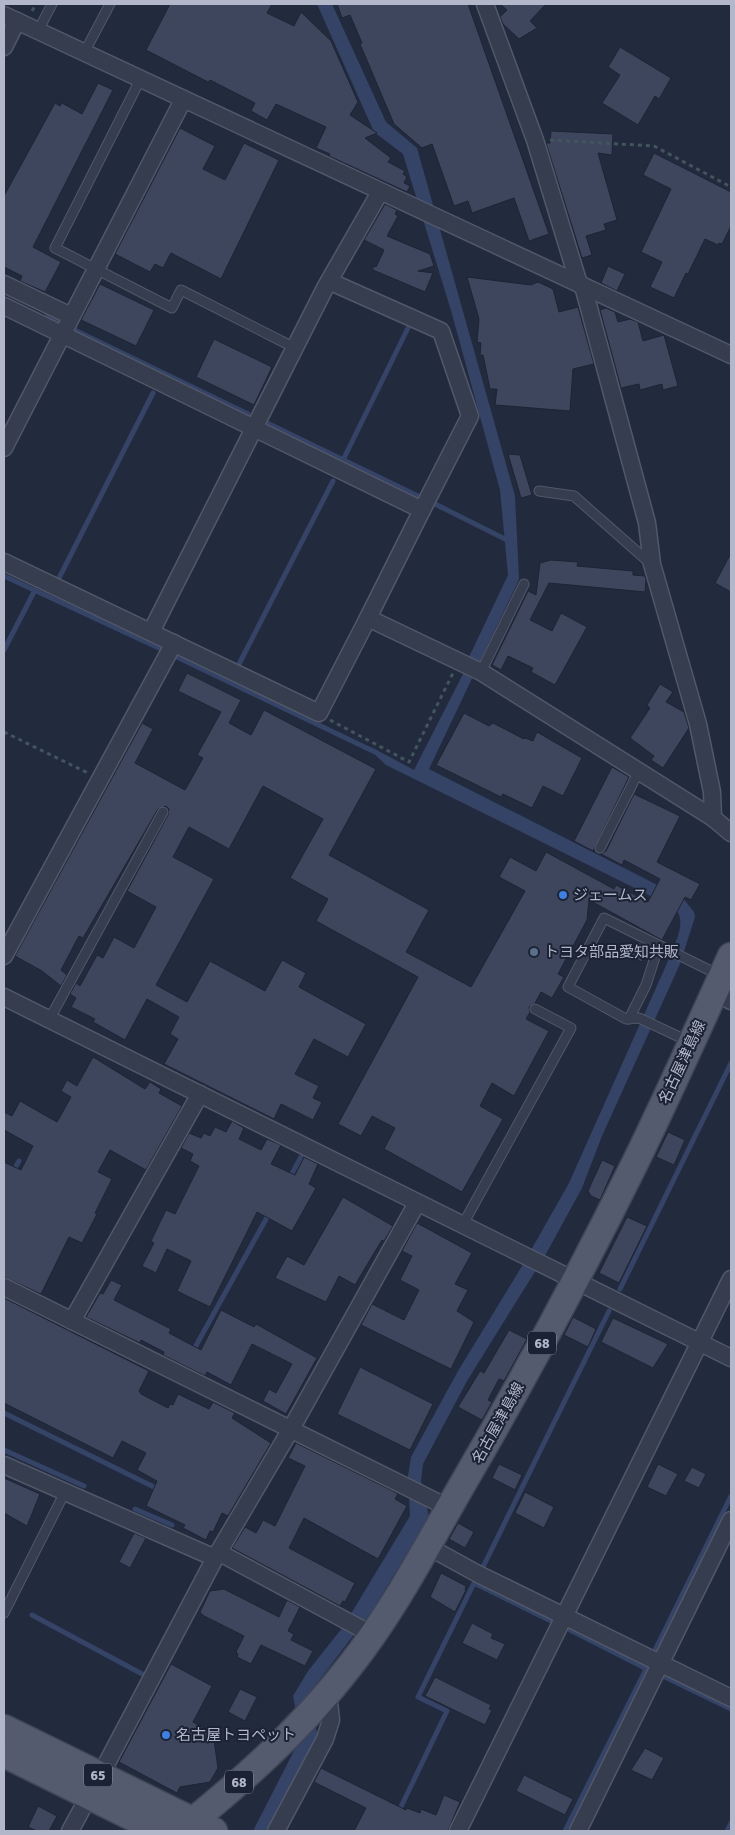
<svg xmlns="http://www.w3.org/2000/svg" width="735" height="1835" viewBox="0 0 735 1835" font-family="Signika,'Noto Sans JP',sans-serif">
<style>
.water{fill:#354366}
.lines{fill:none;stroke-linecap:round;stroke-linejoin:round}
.stream{stroke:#354366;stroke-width:5}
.building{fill:#3e465e;stroke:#1d2435}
.lane-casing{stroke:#515869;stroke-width:11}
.street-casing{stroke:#515869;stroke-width:19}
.primary-casing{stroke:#3f4657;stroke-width:29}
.path{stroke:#42555c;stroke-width:3;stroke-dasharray:4 4;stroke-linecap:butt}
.lane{stroke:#363d4e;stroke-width:9}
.street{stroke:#363d4e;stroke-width:16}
.primary{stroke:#545b6e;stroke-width:26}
.shop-dot{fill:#3f7fe0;stroke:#1b2233;stroke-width:2}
.service-dot{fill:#5c6f8a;stroke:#1b2233;stroke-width:2}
.labels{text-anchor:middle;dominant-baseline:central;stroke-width:4;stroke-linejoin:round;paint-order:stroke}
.shield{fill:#1b2233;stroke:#858b9c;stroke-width:1}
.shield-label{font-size:14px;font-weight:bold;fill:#b2b8c9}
.poi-label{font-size:15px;fill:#b2b8c9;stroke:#1b2233;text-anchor:start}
.street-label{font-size:15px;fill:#b2b8c9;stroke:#1b2233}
</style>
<rect width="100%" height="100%" fill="#222a3e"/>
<!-- water -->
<path class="water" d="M317 4H332L386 122 417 148 515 496 519 579 516 586 429 769 683 898 694 912 695 917 680 964 602 1136 582 1188 546 1254 467 1381 423 1464 421 1481 429 1517 372 1611 308 1695 318 1737 266 1831H253L301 1737 293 1696 308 1671 343 1627 410 1516 408 1476 411 1457 458 1371 522 1266 569 1183 668 961C674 944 688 923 675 908L386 765 370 750 371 747 414 770 464 672 469 657 508 575 500 490 452 314 403 154 374 132Z"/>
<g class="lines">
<!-- stream -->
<g class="stream">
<polyline points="45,311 54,320 248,414"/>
<polyline points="265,422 418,496"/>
<polyline points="343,460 408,328"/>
<polyline points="433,503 511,542"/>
<polyline points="4,576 161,649"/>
<polyline points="57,582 153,393"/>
<polyline points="4,650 35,590"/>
<polyline points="177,657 375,752"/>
<polyline points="238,666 333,481"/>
<polyline points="12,1173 19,1161"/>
<polyline points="289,1179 301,1157"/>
<polyline points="620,1289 731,1063"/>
<polyline points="193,1351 270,1212"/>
<polyline points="4,1413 160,1490"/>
<polyline points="4,1450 84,1486"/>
<polyline points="135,1509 172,1525"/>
<polyline points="483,1567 609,1311"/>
<polyline points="474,1583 551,1621"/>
<polyline points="32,1615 144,1675"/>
<polyline points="570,1630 647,1669"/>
<polyline points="654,1652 731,1496"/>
<polyline points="663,1676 731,1709"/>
<polyline points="398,1813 447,1711 418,1697 475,1581"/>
<polyline points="565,1831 648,1665"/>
<polyline points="727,1831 731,1823"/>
</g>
</g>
<!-- building -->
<g class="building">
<polygon points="170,4 272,4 267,13 294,26 301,12 331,41 358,102 350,115 377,133 365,138 391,158 388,162 405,171 403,174 407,177 404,183 410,186 407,192 329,156 330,154 316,148 326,127 276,104 267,120 251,111 255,103 210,80 208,82 146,50"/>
<polygon points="337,4 468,4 549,234 529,241 514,198 472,213 468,201 454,206 432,144 422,148 394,124 360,44 362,43 350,15 342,18"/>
<polygon points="500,4 546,4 530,21 537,28 519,39 503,24 500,17 507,10"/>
<polygon points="620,47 671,78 659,99 655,96 638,125 602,103 620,75 608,67"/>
<polygon points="98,83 113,90 33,247 61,262 45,292 20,281 22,276 4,267 4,196 55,103 60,106 62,103 82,114"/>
<polygon points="180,128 215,146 203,169 225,180 244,143 279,160 221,279 171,253 163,268 155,264 150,272 115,254"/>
<polygon points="551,131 613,134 612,155 598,153 617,220 604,224 606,230 586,236 592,255 582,258 546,143 550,143"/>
<polygon points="654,153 731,192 731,226 722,244 719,243 718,245 705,239 688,274 686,273 674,298 650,287 662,262 641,252 671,189 643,175"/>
<polygon points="385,204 397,210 395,214 398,216 387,236 430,254 434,266 418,271 433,273 425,292 373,270 373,266 376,267 384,250 364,240"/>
<polygon points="608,266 625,274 617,291 601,283"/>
<polygon points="467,277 531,285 538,282 553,289 559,312 578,307 594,364 573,369 570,411 495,405 497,389 490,389 483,355 480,355 481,343 477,342 479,319"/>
<polygon points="100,284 154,310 136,346 81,320"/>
<polygon points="606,308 615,312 618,322 630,319 638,322 643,341 664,335 678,386 663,390 662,384 640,390 639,384 621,388 600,310"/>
<polygon points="214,339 272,367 254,405 196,377"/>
<polygon points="508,454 520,455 532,495 521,498"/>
<polygon points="731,553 731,592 715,583"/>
<polygon points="551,560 578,562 577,566 633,571 633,575 645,576 646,580 645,592 549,583 530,620 552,631 561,613 587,627 555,685 531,672 533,668 508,656 501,670 492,665 528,591 536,595 540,563"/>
<polygon points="187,673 241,700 229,723 251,735 264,710 376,769 329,855 429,910 406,952 471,987 525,891 499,877 510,857 536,871 546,852 614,889 616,885 648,902 660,879 624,860 622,865 601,854 606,851 634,794 680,816 657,862 700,884 691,900 685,897 662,940 589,900 587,920 558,974 564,977 552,998 541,992 535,1003 529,1007 530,1012 526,1019 549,1031 514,1096 492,1083 480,1106 503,1119 462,1192 384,1149 395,1128 372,1116 361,1136 338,1124 418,977 316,921 328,899 290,878 323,819 263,786 229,849 189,827 173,857 214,879 156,985 187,1002 210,961 265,991 282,960 306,973 299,987 366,1024 348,1057 314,1039 295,1074 319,1086 313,1098 322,1102 313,1120 281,1104 274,1119 164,1064 178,1039 170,1034 179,1017 147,999 125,1040 93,1022 95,1019 71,1007 76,998 70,994 76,983 80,986 97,955 103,958 114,937 134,948 156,907 127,891 168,815 169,809 166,806 158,809 83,938 79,936 61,970 67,975 61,986 42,971 15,956 142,723 153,729 135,763 185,790 203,758 197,755 221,712 178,691"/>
<polygon points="660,684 673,692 666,702 684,712 689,728 663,768 651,760 654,756 630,738 650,708 647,705"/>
<polygon points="464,713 489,726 493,723 524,739 525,738 533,741 537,732 582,758 563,796 543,786 532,808 503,794 501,797 436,765"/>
<polygon points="612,767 629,777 593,851 574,841"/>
<polygon points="639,942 650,948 642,962 631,956"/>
<polygon points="93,1057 145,1089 150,1082 161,1089 159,1093 182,1106 146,1170 110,1150 98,1172 112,1179 95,1213 97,1214 82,1243 69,1237 41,1294 4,1277 4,1162 21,1170 33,1146 4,1130 4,1112 12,1116 20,1101 57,1122 71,1097 61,1091 67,1080 77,1086"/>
<polygon points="232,1121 244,1128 239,1139 261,1150 267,1139 281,1145 271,1164 295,1175 304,1157 318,1164 309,1184 316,1188 292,1231 257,1212 210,1307 177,1291 191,1261 167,1249 156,1273 142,1266 154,1243 151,1241 166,1210 175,1214 199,1166 190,1161 193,1154 181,1148 189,1133 201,1138 204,1133 210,1136 215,1127 226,1132"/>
<polygon points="668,1132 685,1140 674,1165 656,1157"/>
<polygon points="602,1160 615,1166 600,1200 591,1196 588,1191"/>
<polygon points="343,1197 393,1226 384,1241 382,1240 355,1285 339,1276 326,1302 275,1278 287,1256 304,1265"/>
<polygon points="627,1217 647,1226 619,1283 599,1273"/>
<polygon points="417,1223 472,1253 455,1284 468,1290 457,1311 474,1322 451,1369 361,1325 372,1304 404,1320 419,1290 400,1280 412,1256 402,1251"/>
<polygon points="111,1280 122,1285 114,1300 171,1329 169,1333 201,1350 221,1310 254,1327 256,1324 317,1358 286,1414 263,1401 269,1389 276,1393 292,1364 252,1344 231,1385 207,1372 205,1376 163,1355 164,1352 141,1340 140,1343 86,1317 100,1293 103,1294"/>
<polygon points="4,1298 149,1371 139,1391 141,1394 168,1408 170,1404 173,1405 178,1394 209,1409 213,1402 235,1413 232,1418 271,1443 228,1516 222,1513 213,1532 210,1531 206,1540 183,1528 185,1525 146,1506 157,1481 137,1470 146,1453 122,1441 113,1458 4,1403"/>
<polygon points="573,1317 596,1329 588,1347 564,1335"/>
<polygon points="613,1318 668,1344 653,1368 601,1342"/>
<polygon points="509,1330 527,1339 504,1381 499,1379 488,1400 492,1402 482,1420 458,1407 480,1371 484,1373"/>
<polygon points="360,1367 433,1404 410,1450 337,1414"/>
<polygon points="296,1443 393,1491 398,1494 395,1499 407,1506 378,1559 304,1518 289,1548 355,1583 345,1602 343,1601 340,1606 232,1548 245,1527 256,1533 263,1520 275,1526 305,1466 288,1458"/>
<polygon points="499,1464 522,1475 515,1490 492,1478"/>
<polygon points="658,1464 678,1474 666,1496 647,1487"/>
<polygon points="692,1467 706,1474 699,1488 684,1481"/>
<polygon points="4,1478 40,1494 27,1526 4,1513"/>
<polygon points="525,1492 554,1507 544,1528 515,1513"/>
<polygon points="458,1523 474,1532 465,1548 449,1539"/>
<polygon points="134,1533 146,1538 130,1568 119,1562"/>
<polygon points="441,1573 466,1586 465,1589 466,1590 455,1612 430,1597"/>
<polygon points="224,1589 279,1617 287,1600 300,1607 288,1631 294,1634 291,1640 313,1651 305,1666 261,1645 251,1664 237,1657 238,1654 236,1652 244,1636 204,1616 200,1612 210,1591"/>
<polygon points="472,1623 493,1634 491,1638 505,1644 497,1660 462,1643"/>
<polygon points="171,1664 212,1686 193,1722 217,1735 214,1740 218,1768 210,1782 180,1787 177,1793 119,1762"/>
<polygon points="435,1677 491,1705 489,1709 492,1710 485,1725 425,1696"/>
<polygon points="240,1689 257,1697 245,1721 228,1712"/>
<polygon points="645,1748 664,1758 652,1780 631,1770"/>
<polygon points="321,1768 406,1810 407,1808 420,1813 421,1809 436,1815 444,1795 460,1802 448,1831 354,1831 366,1808 314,1782"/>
<polygon points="524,1775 573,1799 565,1815 516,1791"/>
<polygon points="38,1806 57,1816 49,1831 37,1831 28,1827"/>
</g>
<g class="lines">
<defs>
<g id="lane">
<polyline points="38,31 52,4"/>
<polyline points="84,53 110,4"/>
<polyline points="140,80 55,248 172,308 181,290 295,348"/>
<polyline points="539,491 574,496 650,563"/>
<polyline points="481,672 524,584"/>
<polyline points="600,848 639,771"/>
<polyline points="629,1019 646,985 659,945"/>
<polyline points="49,1020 163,812"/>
<polyline points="690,1042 639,1018 626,1019 568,987 604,918 719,975"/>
<polyline points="462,1226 571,1028 535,1009"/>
<polyline points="4,1613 64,1494"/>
</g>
<g id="street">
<polyline points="485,4 535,140 579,284"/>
<polyline points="4,15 731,355"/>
<polyline points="4,47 17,21"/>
<polyline points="331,282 441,331 470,416 422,510"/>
<polyline points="4,284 71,316"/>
<polyline points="583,286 647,523 652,564 698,724 712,792 713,818 731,833"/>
<polyline points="4,306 422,510 368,618"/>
<polyline points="4,448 183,100"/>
<polyline points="4,562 319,713 368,618 481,672 713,818"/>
<polyline points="151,632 325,288 380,192"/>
<polyline points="4,956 174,643"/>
<polyline points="714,992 731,1001"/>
<polyline points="4,997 731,1358"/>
<polyline points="4,1287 449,1508"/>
<polyline points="72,1321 200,1094"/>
<polyline points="4,1465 215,1558"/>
<polyline points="427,1546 478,1574 731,1698"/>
<polyline points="218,1552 373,1635"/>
<polyline points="100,1776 215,1558 291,1429 417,1203"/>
<polyline points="70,1831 89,1796"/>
<polyline points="276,1831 325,1739 331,1720 328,1693"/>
<polyline points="458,1831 731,1279"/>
<polyline points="578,1831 731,1520"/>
</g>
<g id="primary">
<polyline points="4,1728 214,1831"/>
<polyline points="4,1754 160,1831"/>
<path d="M180 1831C241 1783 301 1729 349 1667 394 1611 429 1542 465 1480 525 1377 581 1272 634 1165 668 1096 699 1026 731 956"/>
</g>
</defs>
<!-- lane casing -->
<use href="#lane" class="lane-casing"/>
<!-- street casing -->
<use href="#street" class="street-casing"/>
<!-- primary casing -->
<use href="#primary" class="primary-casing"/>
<!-- path -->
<g class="path">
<polyline points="32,11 36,4"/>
<polyline points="550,140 654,146 731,187"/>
<polyline points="330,720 409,762 453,673"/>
<polyline points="4,732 88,773"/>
</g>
<!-- lane -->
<use href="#lane" class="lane"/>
<!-- street -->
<use href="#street" class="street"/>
<!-- primary -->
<use href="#primary" class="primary"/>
</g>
<!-- markers -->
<g class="shop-dot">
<circle cx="563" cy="895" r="5"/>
<circle cx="166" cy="1735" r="5"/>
</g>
<circle class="service-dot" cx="534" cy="952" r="5"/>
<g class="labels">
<!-- shield labels -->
<g class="shield">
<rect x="528" y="1331.5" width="28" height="23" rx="4"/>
<rect x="84" y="1763.5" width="28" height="23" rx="4"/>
<rect x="225" y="1770.5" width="28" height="23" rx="4"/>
</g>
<g class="shield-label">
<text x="542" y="1343">68</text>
<text x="98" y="1775">65</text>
<text x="239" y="1782">68</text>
</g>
<!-- poi labels -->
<g class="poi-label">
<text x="573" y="895">ジェームス</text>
<text x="544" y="952">トヨタ部品愛知共販</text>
<text x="176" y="1735">名古屋トヨペット</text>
</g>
<!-- street labels -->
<g class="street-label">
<text transform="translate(682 1062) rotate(-65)">名古屋津島線</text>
<text transform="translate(498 1423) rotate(-61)">名古屋津島線</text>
</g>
</g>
<!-- border -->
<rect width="735" height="1835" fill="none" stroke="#b2b8c9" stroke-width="10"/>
</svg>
